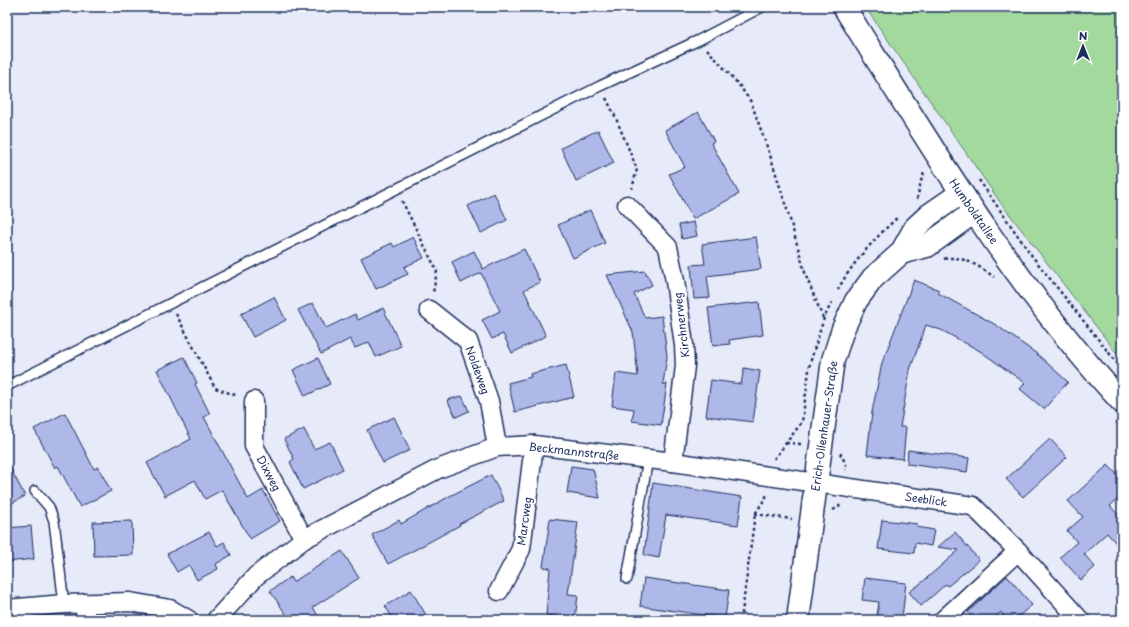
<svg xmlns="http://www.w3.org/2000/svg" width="1129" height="627" viewBox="0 0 1129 627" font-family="'Playpen Sans',sans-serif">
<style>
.green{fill:#a3d99c;stroke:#5f847d}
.building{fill:#aeb9e9;stroke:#1b2f5e}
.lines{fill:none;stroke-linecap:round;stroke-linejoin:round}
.lane-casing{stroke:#1b2f5e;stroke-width:12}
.street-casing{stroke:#1b2f5e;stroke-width:21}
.secondary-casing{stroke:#1b2f5e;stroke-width:25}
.path{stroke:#1b2f5e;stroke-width:2.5;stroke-dasharray:3 3;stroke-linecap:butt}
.lane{stroke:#fff;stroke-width:9}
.street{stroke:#fff;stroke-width:18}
.secondary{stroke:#fff;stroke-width:22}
.labels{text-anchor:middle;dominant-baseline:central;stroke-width:4;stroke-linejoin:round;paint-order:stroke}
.street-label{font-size:11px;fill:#1b2f5e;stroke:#fff}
</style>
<rect width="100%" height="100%" fill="#e7eaf8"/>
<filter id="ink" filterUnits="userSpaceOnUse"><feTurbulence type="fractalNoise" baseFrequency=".025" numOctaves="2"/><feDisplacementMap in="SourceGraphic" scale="8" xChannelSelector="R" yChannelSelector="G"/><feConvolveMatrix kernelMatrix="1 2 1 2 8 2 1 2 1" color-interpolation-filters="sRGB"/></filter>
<g filter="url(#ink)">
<!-- green -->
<polygon class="green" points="865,7 1122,7 1122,360 1000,202"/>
<!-- building -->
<g class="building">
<polygon points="698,112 714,141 711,143 739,194 693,219 669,174 685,167 665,130"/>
<polygon points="598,130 614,163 576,181 561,148"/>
<polygon points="494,193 507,220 481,233 468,206"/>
<polygon points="590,210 605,243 573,258 558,225"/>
<polygon points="694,222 697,236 682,239 679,225"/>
<polygon points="413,237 424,258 404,267 408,274 376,289 361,258 392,243 394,247"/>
<polygon points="756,237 761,269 707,276 710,298 694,299 691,265 705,264 702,244"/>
<polygon points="524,249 540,282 524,290 546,336 512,353 503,334 492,339 482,320 500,311 481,273 461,283 452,262 474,251 483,269"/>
<polygon points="645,271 652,285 634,294 645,318 662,316 667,356 663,384 667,384 661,425 632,421 634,409 612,406 616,373 638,376 633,332 607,275"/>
<polygon points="914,280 939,290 938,293 996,325 1037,354 1068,382 1044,409 1020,389 1025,383 980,351 941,330 926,325 910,370 900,427 906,427 903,459 867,455 872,412 882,363"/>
<polygon points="274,297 286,320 253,337 241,314"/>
<polygon points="759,302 763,335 729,340 730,344 713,346 708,308"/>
<polygon points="313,303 326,328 355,314 358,320 383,308 401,346 376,357 369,342 355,348 350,339 321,354 298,310"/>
<polygon points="184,357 197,383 195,384 210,414 204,417 248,499 263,490 280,521 250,539 222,490 205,499 195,480 165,496 147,463 191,439 157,370"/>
<polygon points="318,358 330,384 305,396 293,370"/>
<polygon points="566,365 574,397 515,412 508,383 531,377 530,374"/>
<polygon points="744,368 760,371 753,422 706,416 711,380 741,384"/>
<polygon points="462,396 469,411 456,417 447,400"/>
<polygon points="65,413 94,469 98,467 111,491 80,507 58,466 55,468 34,429"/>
<polygon points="394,417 410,450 383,463 367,430"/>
<polygon points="304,429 314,449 330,442 343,469 303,489 290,462 294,459 284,439"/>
<polygon points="1050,439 1067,457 1023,497 1006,479"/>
<polygon points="908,450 969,458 967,472 907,464"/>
<polygon points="7,462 25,496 7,506"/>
<polygon points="1108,465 1122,480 1122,495 1110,506 1122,519 1122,550 1107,533 1084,554 1095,567 1081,580 1060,557 1077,542 1067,531 1083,517 1068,501"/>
<polygon points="571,466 593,469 600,498 567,493"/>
<polygon points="491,475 504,501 459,524 460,525 433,540 388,564 372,535 399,520 401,524 448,497"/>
<polygon points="653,483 742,497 738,525 666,515 659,558 644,555"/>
<polygon points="550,519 578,522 568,594 578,595 575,619 546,615 550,568 543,567"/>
<polygon points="882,520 918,524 917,527 934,530 931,546 915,543 914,553 878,549"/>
<polygon points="132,521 133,555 94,556 93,522"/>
<polygon points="31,526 34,559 7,562 7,528"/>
<polygon points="209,532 217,546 224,542 231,555 216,564 218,569 197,580 189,565 177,572 167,554"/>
<polygon points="955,532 979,560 948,586 946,584 921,606 909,592 920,584 959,550 938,547"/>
<polygon points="342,551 359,578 313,607 320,620 290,620 270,591 290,577 293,582"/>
<polygon points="1007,576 1032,605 1014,620 1007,620 1001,612 992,620 975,620 968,612"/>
<polygon points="644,578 729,590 725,618 640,606"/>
<polygon points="865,578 906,583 902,618 877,616 879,602 862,600"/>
<polygon points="411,590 429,620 394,620 385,606"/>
</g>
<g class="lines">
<defs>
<g id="lane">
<polyline points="7,386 600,86 699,40 762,7"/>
<polyline points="35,491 49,507 54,521 64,604"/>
<polyline points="627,579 648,459"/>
</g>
<g id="street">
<polyline points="627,205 668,247 675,281 684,345 685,366 673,462"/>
<polyline points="429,310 468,341 489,401 497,447"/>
<polyline points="254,401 254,446 304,539"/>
<polyline points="499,591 521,549 534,445"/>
<polyline points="85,603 85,620"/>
<polyline points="7,609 64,604 130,602 170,609 189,620"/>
<polyline points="216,620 256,576 304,539 438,469 497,447 534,445 673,462 973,506 1018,551 1080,620"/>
<polyline points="943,620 1018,551"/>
</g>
<g id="secondary">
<path d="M844 7C929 143 1012 283 1122 402"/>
<polyline points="901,253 927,246 974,212"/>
<polyline points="798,620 821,446 833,360 843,329 856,301 873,278 901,253 915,228 929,215 961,193"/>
</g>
</defs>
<!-- lane casing -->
<use href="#lane" class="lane-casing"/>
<!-- street casing -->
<use href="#street" class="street-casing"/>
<!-- secondary casing -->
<use href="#secondary" class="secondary-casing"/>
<!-- path -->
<g class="path">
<polyline points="707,49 739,85 751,102 771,158 789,216 806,276 823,318"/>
<polyline points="606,98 615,116 637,169 632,189"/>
<polyline points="979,180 1032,256 1117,363"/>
<polyline points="917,199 921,181 924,173"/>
<polyline points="402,201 437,271 433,293"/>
<path d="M944 259C962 254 980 267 994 277"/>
<path d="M838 290C850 265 877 236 898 217"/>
<polyline points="176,314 215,388 238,396"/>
<polyline points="1116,421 1122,428"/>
<polyline points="786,443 803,444"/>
<polyline points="840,453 846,464 845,470"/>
<polyline points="774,459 802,422 810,363 824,318 832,302"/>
<polyline points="833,510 839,507 840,503"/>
<polyline points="755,514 792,519"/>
<polyline points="741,620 755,514 766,497 767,493"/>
</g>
<!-- lane -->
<use href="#lane" class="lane"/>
<!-- street -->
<use href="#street" class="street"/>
<!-- secondary -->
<use href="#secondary" class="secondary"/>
</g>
</g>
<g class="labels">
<!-- street labels -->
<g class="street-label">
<text transform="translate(974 211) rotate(55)">Humboldtallee</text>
<text transform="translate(681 325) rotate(-97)">Kirchnerweg</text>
<text transform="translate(478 370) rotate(70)">Noldeweg</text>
<text transform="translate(824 426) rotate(-82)">Erich-Ollenhauer-Straße</text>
<text transform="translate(574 451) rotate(6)">Beckmannstraße</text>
<text transform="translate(269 473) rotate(62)">Dixweg</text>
<text transform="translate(926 499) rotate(8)">Seeblick</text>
<text transform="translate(524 521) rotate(-82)">Marcweg</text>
</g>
</g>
<!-- margin -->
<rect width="1129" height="627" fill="none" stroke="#fff" stroke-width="24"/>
<rect x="12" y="12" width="1105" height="603" fill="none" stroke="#1b2f5e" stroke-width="1.5" filter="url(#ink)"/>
<!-- north arrow -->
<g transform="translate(1083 46)" stroke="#ffffff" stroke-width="3" paint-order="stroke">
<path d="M0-3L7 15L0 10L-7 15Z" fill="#1b2f5e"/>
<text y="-6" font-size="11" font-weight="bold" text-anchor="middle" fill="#1b2f5e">N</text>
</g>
</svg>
